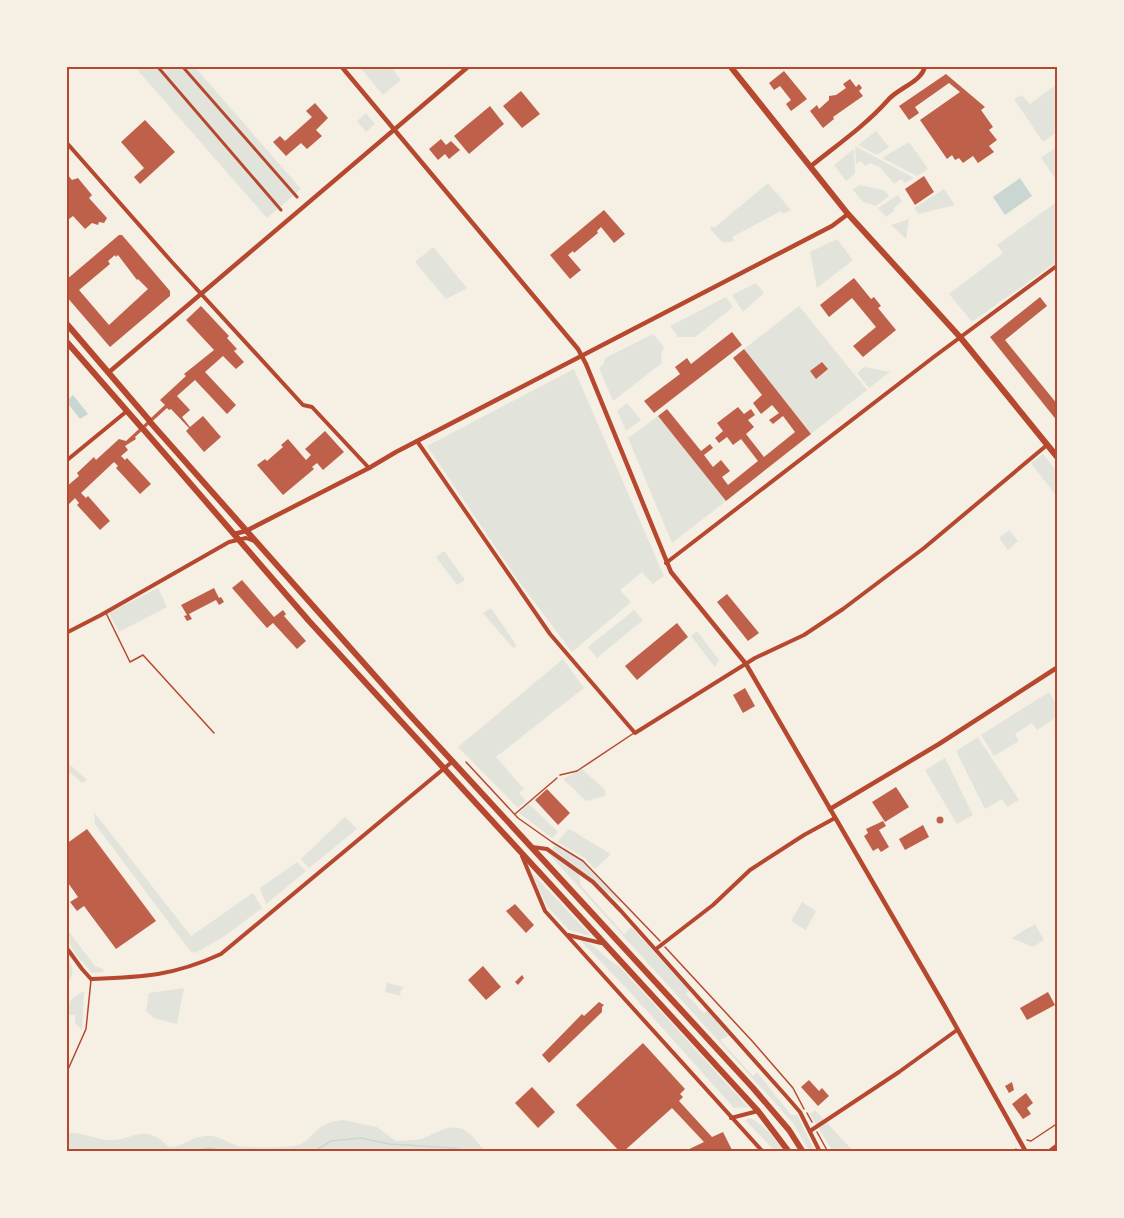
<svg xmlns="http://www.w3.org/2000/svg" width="1124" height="1218" viewBox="0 0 1124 1218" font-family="'Sofia Sans Condensed',sans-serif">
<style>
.green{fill:#e2e4dc}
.water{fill:#c9d6d2}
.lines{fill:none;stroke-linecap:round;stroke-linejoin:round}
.stream{stroke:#c9d6d2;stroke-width:1.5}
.building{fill:#bf614a;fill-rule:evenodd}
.path{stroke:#b5482f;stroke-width:1.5}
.service{stroke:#b5482f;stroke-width:1.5}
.pedestrian{stroke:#b5482f;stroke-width:3}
.minor{stroke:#b5482f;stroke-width:4}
.tertiary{stroke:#b5482f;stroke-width:4.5}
.primary{stroke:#b5482f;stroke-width:6}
.neatline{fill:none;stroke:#b5482f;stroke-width:2}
</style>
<rect width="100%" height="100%" fill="#f6efe4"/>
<!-- green -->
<g class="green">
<polygon points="134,66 194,66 301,189 267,218"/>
<polygon points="359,66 390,66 401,80 383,95"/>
<polygon points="1058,83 1058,131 1043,142 1014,99 1022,95 1030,104"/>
<polygon points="366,113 375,124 366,132 357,121"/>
<polygon points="876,131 889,147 877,155 858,145"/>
<polygon points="909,142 928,169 917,176 882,158"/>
<polygon points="855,146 914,178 905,183 901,179 894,184 881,168 870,163 865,166 861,161 856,164"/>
<polygon points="1058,146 1058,180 1057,181 1041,158"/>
<polygon points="854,149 855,174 846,181 834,165"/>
<polygon points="768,183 791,210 783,214 781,211 732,237 734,241 723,243 710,229 712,226 714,228"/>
<polygon points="859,185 884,190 889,196 876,206 863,202 853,190"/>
<polygon points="944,189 955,205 918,214 914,208"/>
<polygon points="898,195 902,201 894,208 894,211 886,217 878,208"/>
<polygon points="1058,201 1058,261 972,322 949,294 1003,253 997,245"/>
<polygon points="909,219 906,239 891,225"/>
<polygon points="837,239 853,260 817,288 810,252"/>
<polygon points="433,247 467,288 446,299 415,262"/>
<polygon points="756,283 764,293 743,312 732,295"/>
<polygon points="726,297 733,307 695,337 678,337 670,326"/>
<polygon points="799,306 867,390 811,434 744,349"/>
<polygon points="653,334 664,347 661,354 662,363 613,401 599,368 603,365 605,358"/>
<polygon points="864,367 890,372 869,388 857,373"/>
<polygon points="574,369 664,576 653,584 642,572 620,590 631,602 572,652 517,579 427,446"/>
<polygon points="627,403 641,420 626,431 617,411"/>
<polygon points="658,416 726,501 672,543 628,438"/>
<polygon points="1043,454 1058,473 1058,498 1031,463"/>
<polygon points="1009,530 1018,541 1008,550 999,538"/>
<polygon points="444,551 465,580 457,585 436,557"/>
<polygon points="158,588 167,607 119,632 109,613"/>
<polygon points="491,608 517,646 513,648 483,613"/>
<polygon points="634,610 643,620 597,658 588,647"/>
<polygon points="697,631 719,660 715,667 691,636"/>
<polygon points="563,659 584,688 496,757 524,789 519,793 526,801 518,808 458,747"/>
<polygon points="1049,692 1058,706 1058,716 1037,730 1032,723 1015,734 1019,741 994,756 981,735"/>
<polygon points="978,737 1019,800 1007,807 1002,799 985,809 956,751"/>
<polygon points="945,758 973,815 957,824 925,770"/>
<polygon points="66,761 87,780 82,783 71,773 66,778"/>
<polygon points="582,769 605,790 605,796 586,801 563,779"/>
<polygon points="529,804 558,832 552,838 519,813"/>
<polygon points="94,812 191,936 253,893 262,908 225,936 195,953 190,951 95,824"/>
<polygon points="345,817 357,829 309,868 301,859"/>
<polygon points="569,829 611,854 595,869 585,858 557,842"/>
<polygon points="555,845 583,861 622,902 620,903 552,849"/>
<polygon points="548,853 579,874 581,886 624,934 631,927 689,990 686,994 704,1013 708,1011 730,1035 720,1040 753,1076 757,1072 791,1115 797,1115 815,1152 810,1152 793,1123"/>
<polygon points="297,862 306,871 266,904 260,888"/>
<polygon points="531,872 591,936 569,930 547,906"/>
<polygon points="802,902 816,911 806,930 791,921"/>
<polygon points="1035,924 1044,940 1033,947 1011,938"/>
<path d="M66 928 95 966 103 969 104 972 92 973C81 961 66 945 66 928Z"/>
<path d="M579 939C599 945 602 958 619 966L748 1107 734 1108 630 992Z"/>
<path d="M66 956C72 965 76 973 68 983H66Z"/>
<polygon points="387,983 404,987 400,992 401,996 385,992"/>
<polygon points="184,988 177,1024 154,1018 146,1011 149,993"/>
<path d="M84 991 82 1030 75 1023V1015H69C67 999 71 999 84 991Z"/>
<polygon points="815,1110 854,1152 833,1152 810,1114"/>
<path d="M749 1118C760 1120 777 1142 785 1152H776L745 1120Z"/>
<path d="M343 1120 377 1127 396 1141C404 1140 416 1141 424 1138 437 1133 449 1123 464 1130 474 1135 478 1146 488 1152H66V1133C81 1131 93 1139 108 1140 137 1141 141 1121 169 1147 185 1147 190 1136 208 1136 220 1135 227 1143 238 1146 248 1148 291 1148 299 1145 307 1142 311 1135 317 1130 325 1123 334 1121 343 1120Z"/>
</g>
<!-- water -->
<g class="water">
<polygon points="1020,178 1032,196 1005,215 993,197"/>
<polygon points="73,395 88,414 80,419 66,401"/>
</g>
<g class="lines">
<!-- stream -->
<g class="stream">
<path d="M197 1152C206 1146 213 1148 222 1152"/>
<polyline points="313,1152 331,1141 361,1138 389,1144 454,1148 468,1152"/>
</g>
</g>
<!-- building -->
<g class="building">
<polygon points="784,71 807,99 791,111 786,104 791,100 780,86 774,90 769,83"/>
<polygon points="946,74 985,107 981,110 993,127 989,130 997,140 989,146 994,152 978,163 973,156 963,163 959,158 955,160 952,155 947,159 920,120 960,92 949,83 915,107 919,113 909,120 899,106"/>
<polygon points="850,79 856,87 859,84 862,88 859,91 863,96 833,117 834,119 823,128 810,111 817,105 819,109 829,100 829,96 836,95 846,88 843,84"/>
<polygon points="521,91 540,114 522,128 503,106"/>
<polygon points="315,103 328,118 316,130 322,136 307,149 301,143 286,156 273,142 280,136 285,141 312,117 306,111"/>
<polygon points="490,106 504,124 469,154 454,136"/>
<polygon points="145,120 175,152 140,184 134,177 144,168 121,142"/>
<polygon points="441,139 446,145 451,141 460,150 449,159 445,154 438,160 429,149"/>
<polygon points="66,173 72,180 78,178 92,195 89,198 107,218 104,223 99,222 98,225 92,223 85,229 73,216 69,219 66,216"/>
<polygon points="924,176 934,192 915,205 905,189"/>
<polygon points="604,210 625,234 614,243 601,227 597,231 598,233 574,253 573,251 568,255 581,270 570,279 550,255"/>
<path d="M119 235H122L170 291V296L110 347 66 296V280ZM115 255 116 257 118 255 137 280 138 279 148 289 109 325 79 290 110 264 108 261Z"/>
<polygon points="854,278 871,299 874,297 881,306 878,308 896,330 863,357 853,346 876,327 852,298 829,317 820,305"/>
<polygon points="1040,297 1047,306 1005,340 1058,405 1058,422 990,337"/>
<polygon points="201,306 229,336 227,338 237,349 234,351 244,362 236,369 223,356 205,372 236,405 227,414 195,380 177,396 190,410 182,417 190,427 203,416 221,437 204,452 186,431 189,428 171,409 169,410 167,408 135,437 136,439 125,446 128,450 121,456 125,460 127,458 151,484 140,494 116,468 118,466 114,462 81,493 86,498 88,496 110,521 100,530 77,505 79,503 75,498 68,505 66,503 66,487 79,476 77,473 94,457 96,460 119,439 126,441 165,405 160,400 186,376 184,374 214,350 186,320"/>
<polygon points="732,332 742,345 654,413 644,401 680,374 675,367 687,358 691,364"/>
<polygon points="744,349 811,434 726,501 658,416 667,409 701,451 710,444 713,448 704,455 713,467 721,460 730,471 722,477 728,485 758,461 741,439 733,445 727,437 719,443 715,438 723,431 717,423 738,407 744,414 751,409 755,415 748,420 754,427 746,434 764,457 795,432 783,416 773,424 769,420 779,413 772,405 761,414 753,403 762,395 733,358"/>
<polygon points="822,362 828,369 816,379 810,371"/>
<polygon points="325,431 344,452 323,470 317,463 312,467 314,469 283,495 257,465 265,459 267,461 283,447 281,445 288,439 306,460 311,455 305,449"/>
<polygon points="242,580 274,617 283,610 286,614 284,616 306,641 297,649 273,623 267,628 232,588"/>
<polygon points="214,588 219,598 221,597 224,602 219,605 216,600 189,614 192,619 187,621 184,616 187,615 181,605"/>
<polygon points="727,594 759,633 748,641 717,602"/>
<polygon points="677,623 688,637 637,680 625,666"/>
<polygon points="745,688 755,706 743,713 733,695"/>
<polygon points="896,787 909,807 885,822 872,802"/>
<polygon points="547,789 570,813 558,825 535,800"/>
<circle cx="940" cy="820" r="3.5"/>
<polygon points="883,821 886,826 879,830 889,847 881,852 878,848 873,851 864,836 868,833 866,829"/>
<polygon points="923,825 929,837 905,850 899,839"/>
<polygon points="87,829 156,921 116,949 84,906 77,911 70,902 78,897 66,880 66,844"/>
<polygon points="515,904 534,925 526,933 506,911"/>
<polygon points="483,966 501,987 486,1000 468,980"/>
<polygon points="522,975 524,978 518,985 515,982"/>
<polygon points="1048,992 1055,1005 1027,1020 1020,1008"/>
<polygon points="599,1002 604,1005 602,1007 602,1012 549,1063 542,1055 582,1014 584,1016"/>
<polygon points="643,1043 685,1089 680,1094 683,1097 679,1101 712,1137 723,1132 733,1152 683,1152 704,1142 672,1108 623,1152 620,1152 576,1105"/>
<polygon points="809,1080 819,1091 822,1088 829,1096 818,1106 801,1087"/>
<polygon points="1012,1082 1014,1090 1009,1093 1005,1086"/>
<polygon points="532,1087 555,1112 538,1128 515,1103"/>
<polygon points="1026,1093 1033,1103 1027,1108 1031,1114 1023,1119 1012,1104"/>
</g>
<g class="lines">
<!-- path -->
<g class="path">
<polyline points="466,762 518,818 552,842 583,861 660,941"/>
<polyline points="515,814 557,778"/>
<polyline points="665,947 753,1042 793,1088 804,1109"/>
<polyline points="807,1113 812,1122"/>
<polyline points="817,1132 828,1152"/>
<polyline points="1027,1140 1031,1141 1058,1123"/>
<polyline points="1013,1152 1016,1149"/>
</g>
<!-- service -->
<g class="service">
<polyline points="106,613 130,662 143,655 214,733"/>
<polyline points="560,775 577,771 634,733"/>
<polyline points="66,1074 86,1029 91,980"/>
</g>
<!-- pedestrian -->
<g class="pedestrian">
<polyline points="157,66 281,210"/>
<polyline points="182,66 297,197"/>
</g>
<!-- minor -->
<g class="minor">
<polyline points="66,142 171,261 303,405 312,407 369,468"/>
<polyline points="417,441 550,634 635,733 755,658 804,635 843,609 924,548 1047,445"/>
<polyline points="66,461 127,411"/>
<polyline points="666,563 935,356 1058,265"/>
<polyline points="66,633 101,615 229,542 246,538 254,541"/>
<polyline points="532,847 547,849 593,882 621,911 787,1097 800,1112 820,1152"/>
<polyline points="522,856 545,911 763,1152"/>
<polyline points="568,935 601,943"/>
<path d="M66 947 82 969 91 979C143 977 173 976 221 954L453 761"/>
<polyline points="656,949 713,905 750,870 804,835 835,818"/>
<polyline points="731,1118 758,1111"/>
<polyline points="810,1131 899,1072 957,1030"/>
</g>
<!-- tertiary -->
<g class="tertiary">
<polyline points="341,66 578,349 586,364 671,572 746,664 944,1005 1026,1152"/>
<path d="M811 166C837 145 866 125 888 100 898 88 922 82 925 66"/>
<polyline points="108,373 469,66"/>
<polyline points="234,534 246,531 369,468 396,452 832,226 848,214"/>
<polyline points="830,809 939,744 1058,667"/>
</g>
<!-- primary -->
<g class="primary">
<polyline points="730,66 848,214 960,337 1058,458"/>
<polyline points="66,323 149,420"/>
<polyline points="66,341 141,427"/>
<polyline points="151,423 408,713 753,1088 789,1130 803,1152"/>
<polyline points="144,430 309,621 758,1111 789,1152"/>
<polyline points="1050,1152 1058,1146"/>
</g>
</g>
<!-- border -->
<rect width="1124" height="1218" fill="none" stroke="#f6efe4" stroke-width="135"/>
<rect x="68" y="68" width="988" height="1082" class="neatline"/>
</svg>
